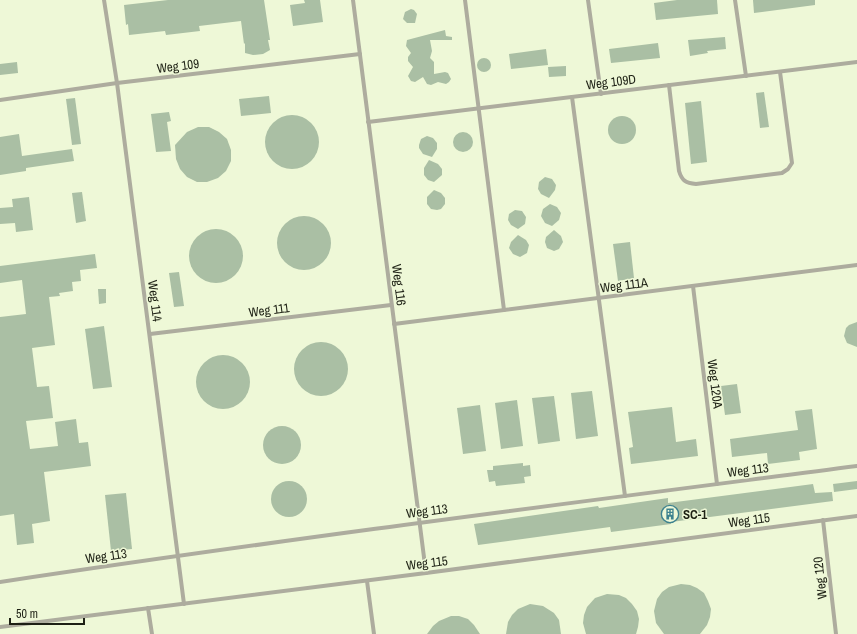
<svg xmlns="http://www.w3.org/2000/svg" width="857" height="634" viewBox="0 0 857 634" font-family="'Archivo Narrow',sans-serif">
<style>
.building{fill:#aabfa4}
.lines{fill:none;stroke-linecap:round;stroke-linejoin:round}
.lane{stroke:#adac9e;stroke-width:4}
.labels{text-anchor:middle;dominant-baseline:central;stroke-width:3;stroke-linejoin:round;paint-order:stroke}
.street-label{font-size:13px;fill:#1d2014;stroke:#eef8d7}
.poi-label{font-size:13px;font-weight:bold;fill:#1d2014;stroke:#eef8d7;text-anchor:start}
</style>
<rect width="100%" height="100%" fill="#eef8d7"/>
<!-- building -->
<g class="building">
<polygon points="168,0 264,0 270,40 268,40 270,50 263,54 253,55 245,53 245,43 244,44 241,21 199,26 200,31 166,35 165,31 129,35 128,24 126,25 124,5"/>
<polygon points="304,0 320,0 323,22 293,26 290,5 305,3"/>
<polygon points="677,0 717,0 718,14 656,20 654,3"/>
<polygon points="753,0 815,0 815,5 754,13"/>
<polygon points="411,9 414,10 417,14 415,23 407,23 403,19 405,12"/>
<polygon points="445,30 446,36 452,37 452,40 430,40 432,51 430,58 434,62 434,74 445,72 448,73 451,79 449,82 446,84 438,82 431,85 427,84 423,77 415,82 411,81 408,76 413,67 408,61 408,57 411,53 406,46 407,40"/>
<polygon points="725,37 726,49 707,51 708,53 690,56 688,40"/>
<polygon points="658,43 660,58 611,63 609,49"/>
<polygon points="546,49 548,65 511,69 509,54"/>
<circle cx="484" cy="65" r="7"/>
<polygon points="17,62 18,73 0,75 0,64"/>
<polygon points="566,66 566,76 549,77 548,67"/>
<polygon points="764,92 769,127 760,128 756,93"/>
<polygon points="269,96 271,113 241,116 239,99"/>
<polygon points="75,98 81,144 72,145 66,99"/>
<polygon points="701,101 707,162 691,164 685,103"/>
<polygon points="169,112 171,121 167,122 171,151 156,152 151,114"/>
<circle cx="292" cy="142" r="27"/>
<circle cx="622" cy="130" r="14"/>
<polygon points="198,127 209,127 219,132 227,139 231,150 231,161 226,171 218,178 207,182 197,182 187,177 180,169 176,159 175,145 187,132"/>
<circle cx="463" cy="142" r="10"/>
<polygon points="19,134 22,156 72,149 74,161 26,168 26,171 0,175 0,137"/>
<polygon points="427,136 433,138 437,143 437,149 432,157 423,154 419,148 419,145 421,139"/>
<polygon points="429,160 438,164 442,169 442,175 434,182 428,180 424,175 424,168"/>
<polygon points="545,177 552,179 556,185 555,190 549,198 541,194 538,189 539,182"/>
<polygon points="434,190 441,193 445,198 445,204 441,209 437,210 431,209 427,204 427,197"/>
<polygon points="82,192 86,221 76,223 72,193"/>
<polygon points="29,197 33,230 16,232 15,223 0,224 0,208 13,207 12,199"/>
<polygon points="550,204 557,207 561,213 559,220 552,226 545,223 541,216 543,209"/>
<polygon points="515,210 522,211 526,217 525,224 518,229 511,225 508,220 509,214"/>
<circle cx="304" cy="243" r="27"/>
<circle cx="216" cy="256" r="27"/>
<polygon points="554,230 561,236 563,242 559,249 554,251 547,248 545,242 546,237"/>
<polygon points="518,235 526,240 529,245 527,253 520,257 513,254 509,248 511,242"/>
<polygon points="630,242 634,278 618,281 613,244"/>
<polygon points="95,254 97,268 80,270 81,281 72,282 73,291 59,293 60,296 49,297 55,345 32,348 37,387 49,386 53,418 26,421 30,449 58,446 55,422 76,419 79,443 88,442 91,466 44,472 50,521 32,524 34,543 17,545 14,514 0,516 0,317 26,314 22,280 0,283 0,266"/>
<polygon points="179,272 184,306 174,307 169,273"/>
<polygon points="98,289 106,289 106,303 99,304"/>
<polygon points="857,322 857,347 847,343 844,336 846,328 849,325"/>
<polygon points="104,326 112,387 93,389 85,329"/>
<circle cx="321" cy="369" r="27"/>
<circle cx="223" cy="382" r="27"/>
<polygon points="737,384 741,413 725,415 721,386"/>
<polygon points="592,391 598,436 576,439 571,393"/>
<polygon points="554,396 560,441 538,444 532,398"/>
<polygon points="517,400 523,446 501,449 495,403"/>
<polygon points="480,405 486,451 463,454 457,408"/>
<polygon points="672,407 676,442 696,439 698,456 631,464 629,448 633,447 628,412"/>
<polygon points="812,409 817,449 799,452 800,460 768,464 767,453 732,457 730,439 798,430 795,411"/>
<circle cx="282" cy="445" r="19"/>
<polygon points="523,463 523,466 530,465 531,476 524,477 525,483 496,486 495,481 489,482 487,470 493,470 493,466"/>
<circle cx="289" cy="499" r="18"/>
<polygon points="857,481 857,489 834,492 833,484"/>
<polygon points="813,484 815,493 832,492 833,501 671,522 671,524 611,532 610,527 478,545 474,524 598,506 599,508 668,498 668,503"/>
<polygon points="126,493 132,549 111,551 105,495"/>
<polygon points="681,584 690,585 697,588 704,593 708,601 711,609 710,617 707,625 700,634 664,634 656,623 654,611 657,599 662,592 669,587"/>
<polygon points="607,594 619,595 626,598 632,604 637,611 639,619 638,627 636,634 586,634 583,623 584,615 587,607 595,598"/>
<polygon points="530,604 543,606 554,613 559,620 561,634 506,634 508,622 512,615 518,609"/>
<polygon points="451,616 459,616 468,619 474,625 480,634 427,634 433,626 439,621"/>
</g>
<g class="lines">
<!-- lane -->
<g class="lane">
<polyline points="104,0 117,83 184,604"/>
<polyline points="353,0 426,573"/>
<polyline points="465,0 504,310"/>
<polyline points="588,0 601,94"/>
<polyline points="735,0 746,76"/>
<path d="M669 85 679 171C682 181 686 183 696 184L782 173 788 169 792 163 780 72"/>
<polyline points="572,97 625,496"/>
<polyline points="0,100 117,83 360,54"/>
<polyline points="368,122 857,62"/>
<polyline points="693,286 717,484"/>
<polyline points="394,324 857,265"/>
<polyline points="150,334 391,305"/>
<polyline points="823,520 836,634"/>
<polyline points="367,581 374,634"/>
<path d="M0 582C285 539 571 503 857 466"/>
<polyline points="148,608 152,634"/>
<polyline points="0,627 426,573 857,516"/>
</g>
</g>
<!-- icons -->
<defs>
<symbol id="building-ring" viewBox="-11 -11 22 22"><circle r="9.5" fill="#eef8d7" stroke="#3d828f" stroke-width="1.5"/><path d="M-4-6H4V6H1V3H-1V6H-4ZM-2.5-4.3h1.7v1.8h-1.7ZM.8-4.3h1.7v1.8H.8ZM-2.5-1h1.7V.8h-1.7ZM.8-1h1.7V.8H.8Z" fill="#3d828f"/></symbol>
</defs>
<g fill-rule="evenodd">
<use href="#building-ring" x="660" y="504" width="20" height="20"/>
</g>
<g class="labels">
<!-- street labels -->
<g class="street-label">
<text transform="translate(178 66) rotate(-7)">Weg 109</text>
<text transform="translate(611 82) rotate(-7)">Weg 109D</text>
<text transform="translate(399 285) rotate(83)">Weg 116</text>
<text transform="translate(624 285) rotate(-7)">Weg 111A</text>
<text transform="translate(155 301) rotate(83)">Weg 114</text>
<text transform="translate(269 310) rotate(-7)">Weg 111</text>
<text transform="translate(715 384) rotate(83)">Weg 120A</text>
<text transform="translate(748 470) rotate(-7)">Weg 113</text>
<text transform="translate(427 511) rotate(-7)">Weg 113</text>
<text transform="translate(749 520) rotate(-8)">Weg 115</text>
<text transform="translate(106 556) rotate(-8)">Weg 113</text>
<text transform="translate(427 563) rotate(-7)">Weg 115</text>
<text transform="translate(820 578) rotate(-96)">Weg 120</text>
</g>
<!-- poi labels -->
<g class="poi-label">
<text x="683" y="514">SC-1</text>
</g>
</g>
<!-- scale -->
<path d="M10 618v6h74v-6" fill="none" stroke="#1d2014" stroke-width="2"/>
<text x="16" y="618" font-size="12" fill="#1d2014" stroke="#eef8d7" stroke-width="3" paint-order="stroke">50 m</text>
</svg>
